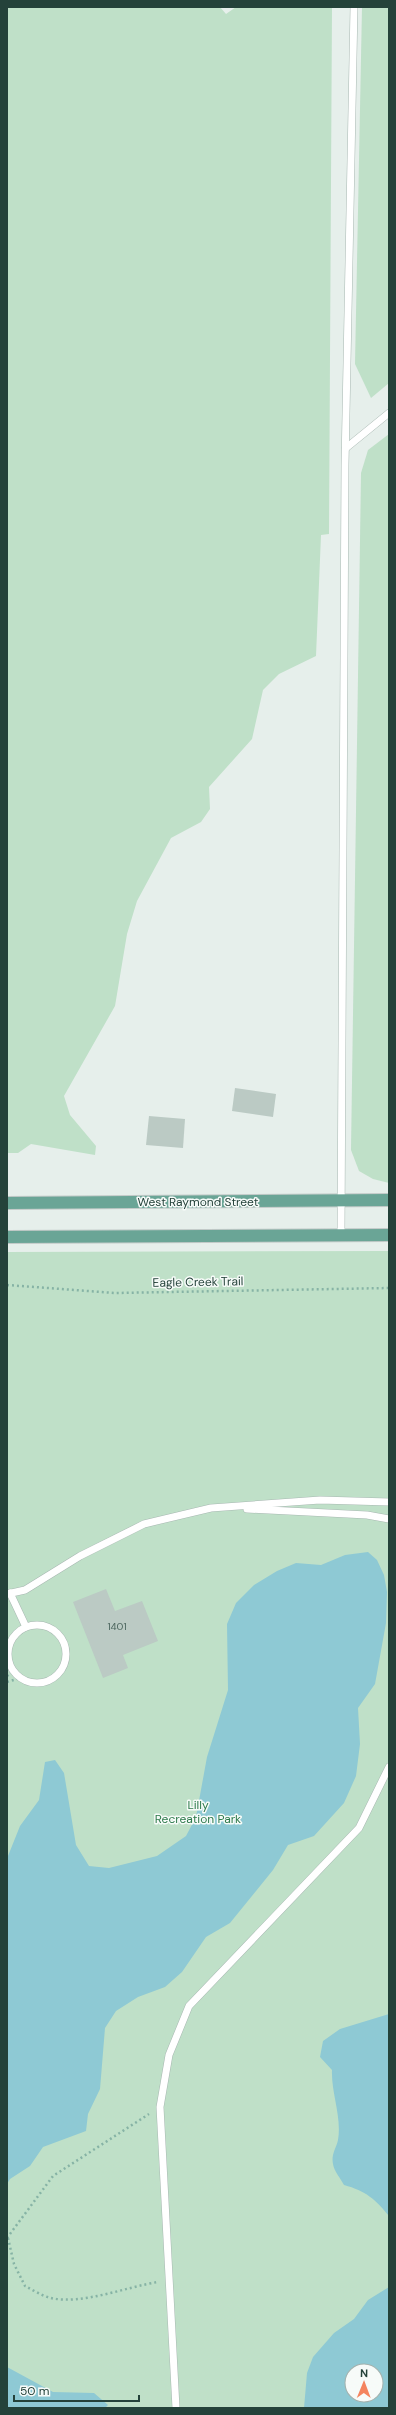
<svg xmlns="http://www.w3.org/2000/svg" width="396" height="2415" viewBox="0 0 396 2415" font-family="'DM Sans',sans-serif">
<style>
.green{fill:#bfe0c8;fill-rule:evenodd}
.water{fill:#8ec9d4;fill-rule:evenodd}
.building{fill:#bbcac4}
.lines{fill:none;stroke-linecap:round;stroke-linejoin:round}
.lane-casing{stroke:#a8b8b2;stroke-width:8}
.primary-casing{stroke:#c2cac8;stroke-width:14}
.path{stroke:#86b3a5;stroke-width:2.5;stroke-dasharray:2 3;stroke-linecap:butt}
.lane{stroke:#fff;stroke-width:7}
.primary{stroke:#6aa596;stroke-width:12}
.labels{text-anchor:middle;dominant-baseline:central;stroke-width:3;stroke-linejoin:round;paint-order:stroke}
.number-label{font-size:10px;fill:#4a645c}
.street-label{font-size:12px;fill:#24423a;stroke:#f7fbf9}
.park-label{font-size:12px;fill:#2d7a4b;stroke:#f7fbf9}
</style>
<rect width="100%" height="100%" fill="#e6efeb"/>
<!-- green -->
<g class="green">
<polygon points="7,7 220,7 226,14 236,7 332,7 329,534 321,535 316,656 279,674 263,690 252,739 209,787 210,809 201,822 171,838 137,901 127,934 115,1006 64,1096 70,1115 96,1146 95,1155 31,1144 18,1153 7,1153"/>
<polygon points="362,7 389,7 389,383 371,398 355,364"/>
<polygon points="389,434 389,1183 373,1179 359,1171 351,1150 361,473 368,450"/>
<path d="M389 1251V2408H7V1252ZM352 2371H376V2395H352Z"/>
</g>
<!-- water -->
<g class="water">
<polygon points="368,1552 377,1560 384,1575 387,1592 386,1623 375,1684 358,1708 360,1744 356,1776 344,1803 314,1836 288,1845 273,1870 230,1923 206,1937 182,1972 165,1987 138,1997 116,2011 105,2028 100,2089 88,2114 86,2131 43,2147 30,2166 10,2179 7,2184 8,1856 20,1826 39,1800 45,1762 55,1760 64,1773 76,1845 89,1866 109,1868 157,1856 186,1836 196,1817 207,1757 228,1690 227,1624 236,1603 254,1585 277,1571 296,1563 321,1565 345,1555"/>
<path d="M389 2014V2216C375 2199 366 2191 344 2185 341 2179 334 2171 333 2164 331 2154 336 2149 338 2140 342 2117 331 2093 332 2070L320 2057 323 2041 340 2029Z"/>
<path d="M389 2287V2408H304L307 2373 313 2357 334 2333 354 2319 368 2300ZM352 2371H376V2395H352Z"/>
<polygon points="7,2367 53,2392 94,2393 108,2405 105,2408 7,2408"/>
</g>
<!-- building -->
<g class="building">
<polygon points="235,1088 276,1094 273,1117 232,1111"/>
<polygon points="149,1116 185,1119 183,1148 146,1145"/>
<polygon points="106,1589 115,1611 142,1601 158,1641 123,1655 128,1668 103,1678 73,1602"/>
</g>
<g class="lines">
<defs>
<g id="lane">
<polyline points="346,448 389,413"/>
<polyline points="341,1235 345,465 354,7"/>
<polyline points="247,1509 367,1515 389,1519"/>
<polyline points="10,1593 26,1627"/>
<polyline points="7,1594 25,1590 80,1556 144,1524 211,1508 320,1500 389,1502"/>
<circle cx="37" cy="1654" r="29"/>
<polyline points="176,2408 160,2107 169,2055 189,2006 359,1828 389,1767"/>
</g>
<g id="primary">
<polyline points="7,1203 389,1200"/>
<polyline points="7,1237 389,1235"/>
</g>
</defs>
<!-- lane casing -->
<use href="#lane" class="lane-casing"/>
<!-- primary casing -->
<use href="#primary" class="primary-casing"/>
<!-- path -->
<g class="path">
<polyline points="7,1285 115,1293 389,1288"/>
<polyline points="7,1676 13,1671"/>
<polyline points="7,1682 20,1678"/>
<polyline points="7,2238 53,2176 149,2114"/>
<path d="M8 2238 14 2264 25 2286C33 2290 42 2296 51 2298 82 2305 126 2287 158 2282"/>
</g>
<!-- lane -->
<use href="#lane" class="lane"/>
<!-- primary -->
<use href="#primary" class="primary"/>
</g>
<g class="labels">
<!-- number labels -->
<g class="number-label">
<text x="117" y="1626">1401</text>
</g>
<!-- street labels -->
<g class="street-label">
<text x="198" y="1202">West Raymond Street</text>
<text transform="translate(198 1282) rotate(-1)">Eagle Creek Trail</text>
</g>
<!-- park labels -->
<g class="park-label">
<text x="198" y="1805">Lilly<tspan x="198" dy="14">Recreation Park</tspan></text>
</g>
</g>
<!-- border -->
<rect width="396" height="2415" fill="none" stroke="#24423a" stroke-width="16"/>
<!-- north arrow -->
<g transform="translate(364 2383) rotate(1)"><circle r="19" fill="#f7fbf9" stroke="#a3b1ad"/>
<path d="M0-3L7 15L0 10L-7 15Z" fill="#f4845f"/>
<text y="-6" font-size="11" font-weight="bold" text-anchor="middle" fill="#24423a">N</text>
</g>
<!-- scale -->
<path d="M14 2395v6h125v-6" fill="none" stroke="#24423a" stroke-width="2"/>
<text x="20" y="2395" font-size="12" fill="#24423a" stroke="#f7fbf9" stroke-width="3" paint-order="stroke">50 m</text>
</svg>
